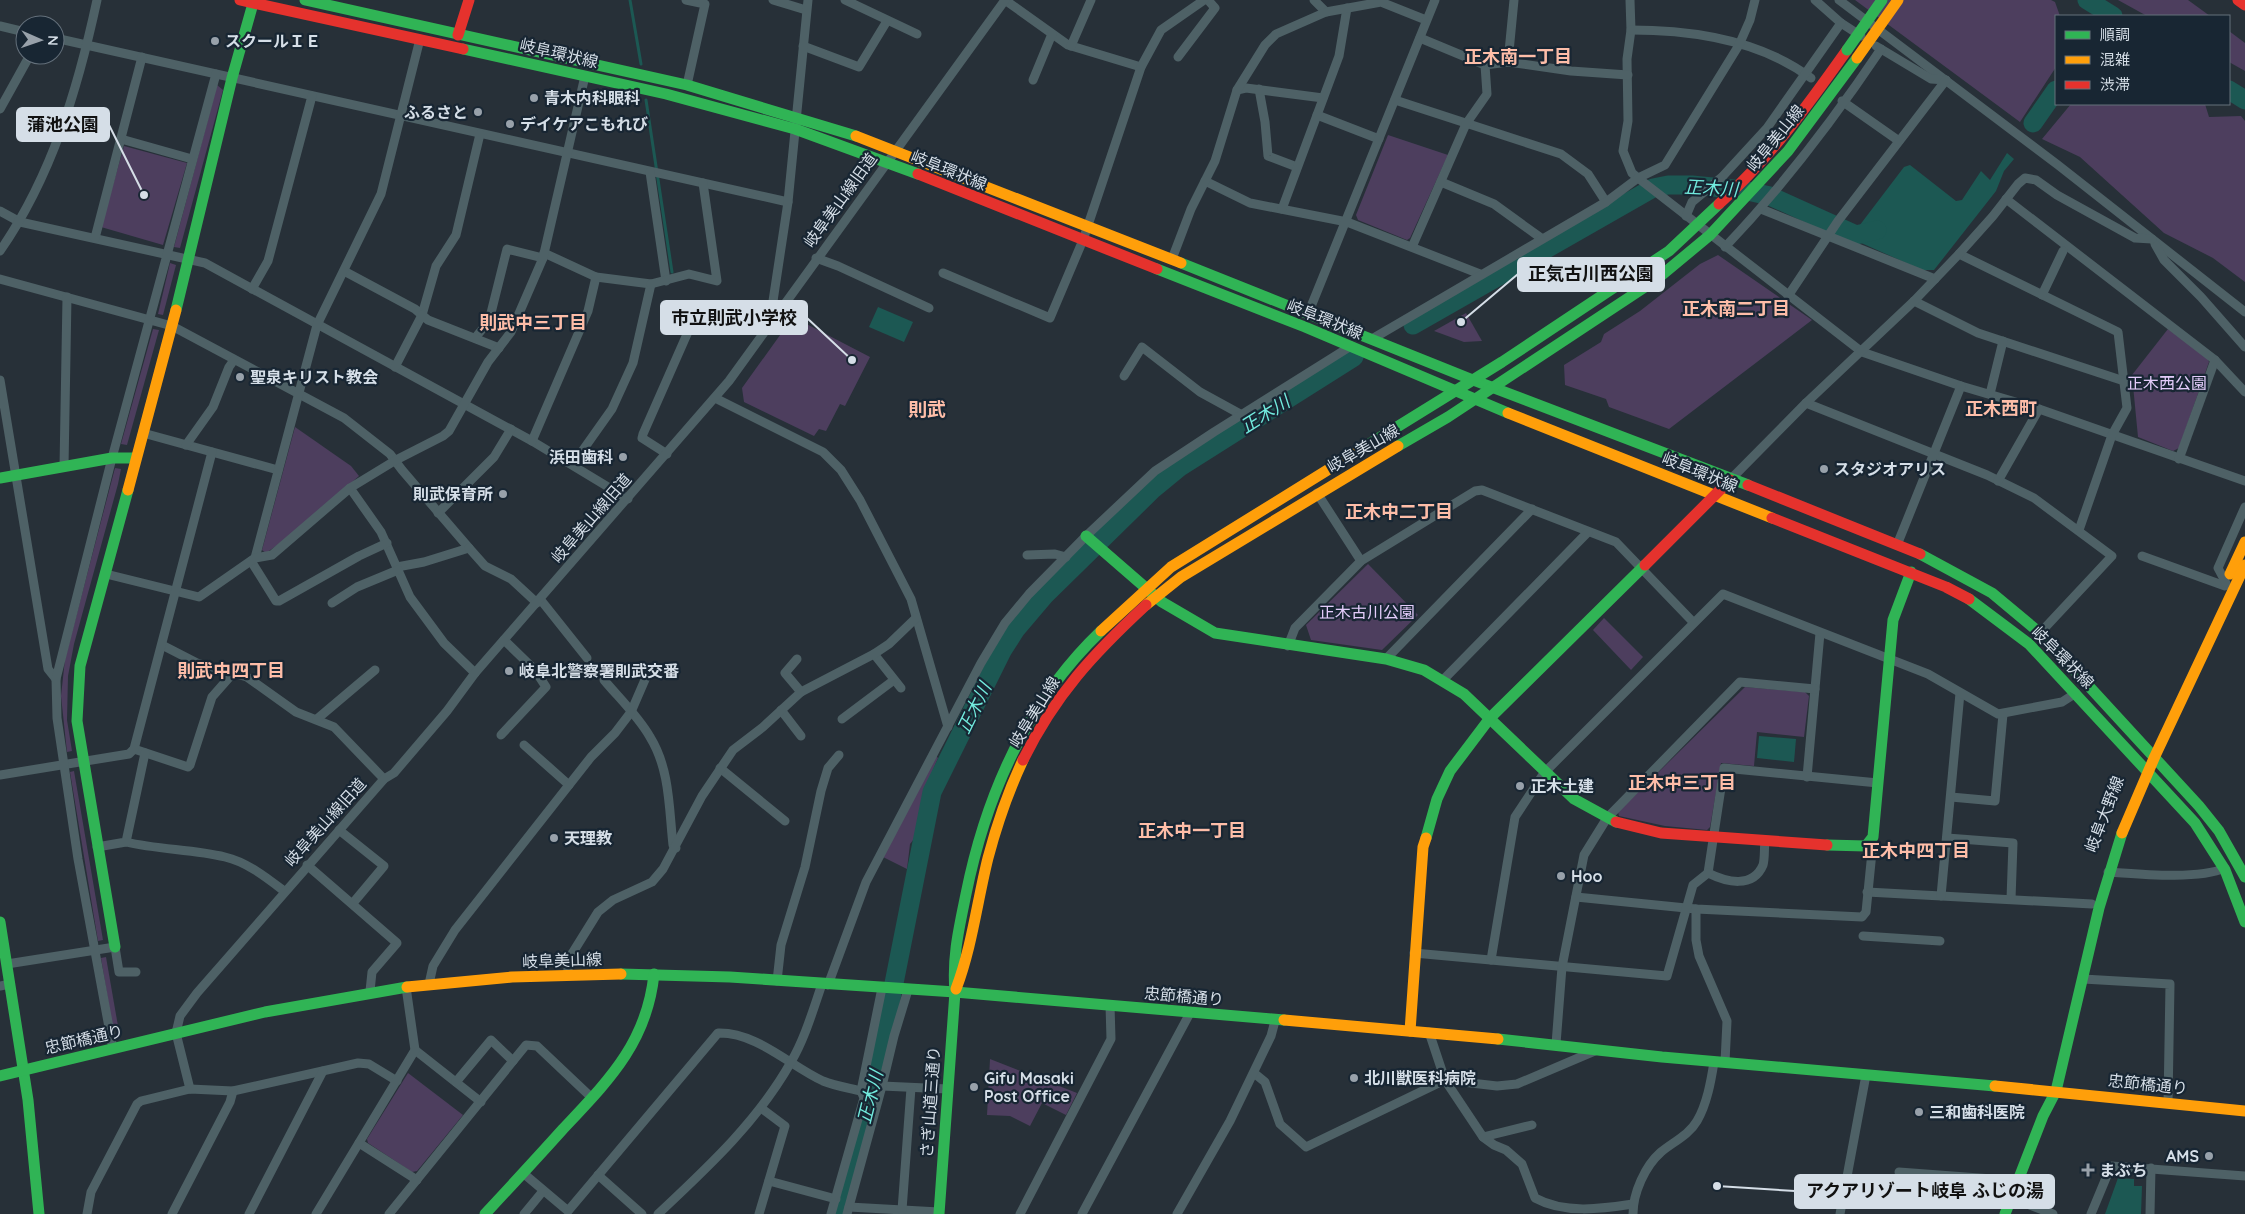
<svg xmlns="http://www.w3.org/2000/svg" width="2245" height="1214" viewBox="0 0 2245 1214" font-family="Quicksand,'Noto Sans JP',sans-serif">
<style>
.green{fill:#4d3e5e}
.water{fill:#1c5853}
.lines{fill:none;stroke-linecap:round;stroke-linejoin:round}
.stream{stroke:#1c5853;stroke-width:3}
.river{stroke:#1c5853;stroke-width:19}
.street{stroke:#4e6166;stroke-width:9}
.fast{stroke:#30b455;stroke-width:11}
.slow{stroke:#ff9f0a;stroke-width:11}
.jam{stroke:#e5322d;stroke-width:11}
.fast-bridge{stroke:#30b455;stroke-width:11}
.slow-bridge{stroke:#ff9f0a;stroke-width:11}
.poi-dot{fill:#98a1aa;stroke:#182633;stroke-width:2}
.labels{text-anchor:middle;dominant-baseline:central;stroke-width:4.5;stroke-linejoin:round;paint-order:stroke}
.poi-label{font-size:16px;font-weight:bold;fill:#d5dee7;stroke:#182633;text-anchor:start}
.street-label{font-size:16px;fill:#d5dee7;stroke:#182633}
.park-label{font-size:16px;fill:#e3ccfa;stroke:#182633}
.neighbourhood-label{font-size:18px;font-weight:bold;fill:#fdbda8;stroke:#182633}
.water-label{font-size:18px;font-style:italic;fill:#72ebde;stroke:#182633}
.quarter-label{font-size:19px;font-weight:bold;fill:#fdbda8;stroke:#182633}
.leader{fill:none;stroke:#d5dee7;stroke-width:2}
.callout-dot{fill:#d5dee7;stroke:#182633;stroke-width:2}
.callout{fill:#d5dee7;stroke:#d5dee7;stroke-width:2}
.callout-label{font-size:18px;text-anchor:middle;font-weight:bold;fill:#111}
</style>
<rect width="100%" height="100%" fill="#273038"/>
<!-- green -->
<g class="green">
<polygon points="1855,0 2051,0 2055,2 2060,16 2056,16 2056,67 2020,122"/>
<polygon points="2118,0 2188,0 2210,16 2147,16"/>
<polygon points="2229,31 2245,43 2245,71 2229,62"/>
<polygon points="217,85 223,90 180,248 174,247"/>
<polygon points="2071,104 2205,104 2209,117 2241,116 2245,121 2245,282 2213,258 2164,233 2080,157 2042,139"/>
<polygon points="1388,135 1448,155 1410,238 1407,240 1358,220 1356,215"/>
<polygon points="124,146 187,163 163,245 101,227"/>
<polygon points="1718,255 1812,320 1669,429 1609,407 1606,399 1565,385 1564,365 1601,342 1604,334 1640,311 1700,264"/>
<polygon points="170,263 176,265 163,315 158,314"/>
<polygon points="1466,313 1482,341 1464,342 1434,331"/>
<polygon points="793,317 870,357 845,406 840,404 826,431 819,429 814,436 744,402 742,388"/>
<polygon points="153,329 159,330 127,445 121,444"/>
<polygon points="2168,329 2207,357 2209,362 2179,448 2173,451 2138,437 2132,375"/>
<polygon points="295,427 351,466 359,476 293,534 266,553 262,550"/>
<polygon points="115,468 121,469 118,484 74,644 68,676 67,720 72,751 67,752 61,696 65,659"/>
<polygon points="1368,564 1418,615 1382,650 1311,640 1306,625"/>
<polygon points="1604,618 1643,657 1631,670 1593,630"/>
<polygon points="1745,687 1805,692 1809,696 1804,737 1757,732 1754,766 1721,763 1710,827 1707,830 1665,826 1619,816 1618,812"/>
<polygon points="935,755 938,758 923,794 914,839 910,844 907,869 883,857"/>
<polygon points="74,771 103,940 98,941 70,772"/>
<polygon points="106,957 118,1026 113,1030 101,958"/>
<polygon points="990,1059 1077,1093 1066,1115 1042,1103 1030,1126 1010,1116 987,1115"/>
<polygon points="408,1073 463,1115 417,1171 412,1172 368,1143 367,1139"/>
</g>
<!-- water -->
<g class="water">
<polygon points="2007,153 2014,159 2004,171 1996,191 1934,270 1922,270 1850,238 1904,167 1910,165 1956,201 1962,200 1981,171 1990,180"/>
<polygon points="878,307 913,322 904,342 869,327"/>
<polygon points="1759,736 1796,739 1794,762 1757,758"/>
<polygon points="2118,1178 2134,1179 2134,1186 2142,1186 2141,1214 2105,1214"/>
</g>
<g class="lines">
<!-- stream -->
<g class="stream">
<polyline points="630,0 641,64"/>
<polyline points="646,100 672,272"/>
</g>
<!-- river -->
<g class="river">
<polyline points="2087,0 2113,16"/>
<polyline points="2229,90 2245,100"/>
<polyline points="2033,123 2056,90"/>
<polyline points="1413,325 1653,188 1668,185 1692,185 1743,190 1770,196 1856,235 1877,230"/>
<polyline points="838,1214 873,1089 932,792 1002,651 1016,629 1044,596 1152,490 1180,467 1354,357"/>
</g>
<!-- street -->
<g class="street">
<polyline points="686,0 705,4 687,85"/>
<polyline points="773,0 806,10"/>
<polyline points="845,0 917,34"/>
<polyline points="1005,0 1068,45 1141,67"/>
<polyline points="1314,0 1326,12"/>
<polyline points="1630,0 1631,30 1627,59 1628,121 1623,151 1632,173 1638,178 1862,352 1961,386 2039,409 2245,481"/>
<polyline points="1815,0 1841,23 1861,36"/>
<polyline points="1839,0 2058,165 2245,312"/>
<polyline points="0,26 25,32"/>
<path d="M1631 30C1693 30 1760 40 1811 78"/>
<polyline points="55,38 788,202"/>
<polyline points="1420,38 1485,65 1508,62 1571,71 1628,75"/>
<polyline points="803,46 859,67 887,21"/>
<polyline points="1071,46 1091,0"/>
<polyline points="1876,46 1931,79 1946,80"/>
<polyline points="1178,57 1215,8 1208,0"/>
<polyline points="1508,62 1514,0"/>
<polyline points="1033,80 1052,34"/>
<polyline points="1259,89 1265,122 1268,156 1297,167"/>
<polyline points="1237,90 1246,88 1323,98"/>
<polyline points="1395,100 1561,154 1588,174 1606,202"/>
<polyline points="1842,101 1899,141"/>
<polyline points="0,109 30,55"/>
<polyline points="1317,115 1379,139"/>
<polyline points="121,139 192,159"/>
<polyline points="650,172 666,281"/>
<polyline points="1205,181 1250,203 1347,222 1480,274"/>
<polyline points="1441,182 1494,204 1541,238"/>
<polyline points="2006,199 2215,360 2245,392"/>
<polyline points="1282,209 1339,56 1347,8"/>
<polyline points="1761,209 1935,279"/>
<polyline points="0,211 20,222 205,263 532,441 628,499"/>
<polyline points="1686,216 1692,202 1722,177 1767,128 1841,23"/>
<polyline points="95,238 142,57"/>
<polyline points="2155,244 2164,260 2201,297 2245,347"/>
<polyline points="1412,247 1466,124 1487,94 1485,65"/>
<path d="M1725 247C1783 186 1834 119 1881 49"/>
<path d="M0 251C52 176 78 88 97 0"/>
<polyline points="544,253 596,277 651,284 633,363 612,409 573,464"/>
<polyline points="1959,254 2118,332 2127,408 2112,435 2079,530"/>
<polyline points="816,258 838,266 929,308"/>
<polyline points="1172,259 1191,209 1215,161 1237,90 1265,45 1276,34 1326,12 1381,2 1426,20"/>
<polyline points="344,271 415,309 422,315 436,266 456,235 480,134"/>
<polyline points="943,273 1050,318 1083,240 1141,67 1161,30 1204,0"/>
<polyline points="0,279 172,326 344,418 390,454 402,470 469,548 424,562 397,567"/>
<polyline points="651,284 689,274 717,281 703,183"/>
<polyline points="252,289 268,261 312,96"/>
<polyline points="2042,295 2063,251"/>
<polyline points="1788,296 1838,221 1946,80"/>
<polyline points="1914,301 1978,333 2124,381"/>
<polyline points="780,309 773,301 788,202 808,0"/>
<polyline points="1308,314 1435,0"/>
<polyline points="475,338 489,321 507,249 543,258"/>
<polyline points="1372,339 1606,202 1638,178 1665,165 1739,45 1750,20 1755,0"/>
<polyline points="395,367 422,315 428,320 499,348"/>
<polyline points="1124,376 1142,347 1200,392 1242,415"/>
<polyline points="0,380 48,669 56,679"/>
<polyline points="1990,394 2003,341"/>
<polyline points="715,398 823,452 841,470 860,500 911,599 948,727"/>
<polyline points="1806,403 1987,475 2034,498 2112,556 2040,633"/>
<polyline points="143,433 278,470"/>
<polyline points="532,441 588,311 596,277"/>
<polyline points="186,445 213,407 229,367 234,360"/>
<polyline points="667,454 642,438 643,434 695,316"/>
<polyline points="2179,459 2215,360"/>
<polyline points="64,467 67,297"/>
<polyline points="1730,480 1806,403 1914,301 1959,254 1993,216 2018,184 2025,178 2036,180 2057,195 2135,238 2152,239"/>
<polyline points="1998,481 2039,409"/>
<polyline points="350,488 381,532 410,597 444,643 475,673"/>
<polyline points="1317,493 1361,561"/>
<polyline points="438,513 494,457 511,429"/>
<polyline points="1897,545 1961,386"/>
<polyline points="469,548 485,566 511,579 537,603"/>
<polyline points="1027,555 1055,554 1066,557"/>
<polyline points="2142,556 2225,586"/>
<polyline points="255,558 317,325 381,194 420,39"/>
<polyline points="251,561 276,601 279,601 359,556 387,543"/>
<polyline points="106,574 199,597 255,558 272,555 350,488 396,460 443,436 449,431 488,362 511,332 543,258 585,76"/>
<polyline points="2226,583 2218,568 2245,507"/>
<polyline points="540,599 587,658"/>
<polyline points="332,603 357,587 398,570"/>
<polyline points="162,645 197,663 247,677 296,712 334,727 384,779"/>
<polyline points="1288,646 1295,628 1361,561 1475,491 1482,490 1616,542 1693,622"/>
<polyline points="874,654 901,688"/>
<polyline points="797,659 785,673 801,692"/>
<polyline points="1386,659 1532,509"/>
<path d="M604 680C619 698 638 716 650 737 670 769 669 809 673 845L676 848"/>
<polyline points="1443,680 1588,532"/>
<polyline points="781,710 801,736"/>
<polyline points="317,719 375,670"/>
<polyline points="842,719 894,680"/>
<polyline points="501,735 546,687 535,670 504,640"/>
<polyline points="524,745 569,785"/>
<polyline points="134,749 188,767 190,765 212,697 234,672"/>
<polyline points="720,768 785,821"/>
<polyline points="0,775 129,754 134,749 212,452"/>
<polyline points="1807,777 1820,633"/>
<polyline points="1951,797 1995,801 2003,714"/>
<polyline points="339,830 384,866 353,903"/>
<polyline points="1947,838 2013,843 2011,899"/>
<path d="M126 842C159 850 193 849 225 857 247 862 267 878 284 891"/>
<polyline points="97,847 126,842 145,753"/>
<polyline points="307,865 397,943 372,972 370,991"/>
<path d="M2108 872C2138 874 2198 880 2225 868"/>
<polyline points="1708,873 1724,768 1878,783"/>
<path d="M1708 873C1726 882 1753 889 1763 865 1765 858 1764 848 1765 841"/>
<polyline points="1867,892 2092,904"/>
<polyline points="1941,896 1960,693"/>
<polyline points="1576,897 1696,909 1862,917 1866,912 1872,852 1870,843"/>
<polyline points="1696,909 1696,940 1699,956 1727,1021 1725,1062"/>
<polyline points="1863,936 1940,941"/>
<polyline points="1414,953 1667,976 1693,885 1708,873"/>
<polyline points="1491,960 1515,817 1544,773 1723,594 1928,674 1998,714 2062,702 2076,693"/>
<polyline points="7,964 115,947 119,972 136,972"/>
<polyline points="567,975 570,957 598,912 613,900 652,882 663,869 702,796 733,750 763,727 801,692 874,654 889,644 916,618"/>
<polyline points="2083,979 2170,984 2168,1103"/>
<polyline points="777,981 781,945 805,867 821,791 828,768 839,755"/>
<polyline points="429,984 433,966 455,930 591,757 615,733 631,712 647,675"/>
<polyline points="828,985 866,882 981,663 1005,623 1029,594 1086,536 1155,471 1214,432 1351,346"/>
<polyline points="0,986 10,984"/>
<path d="M1429 1032 1445 1080 1483 1137 1494 1145 1506 1150 1522 1164 1535 1198C1564 1214 1601 1209 1633 1204"/>
<polyline points="1556,1044 1562,967 1584,855 1607,818 1740,682 1815,689"/>
<polyline points="113,1049 78,859 57,718 56,679 112,458 216,74"/>
<polyline points="415,1050 481,1102"/>
<polyline points="1254,1073 1265,1082 1280,1124 1306,1147 1445,1080 1497,1086 1517,1084 1597,1050"/>
<polyline points="456,1082 491,1040 513,1061"/>
<polyline points="882,1086 948,1089"/>
<polyline points="190,1089 176,1033 180,1016 197,993 384,779 394,773 447,711 475,673 729,381 1005,0"/>
<polyline points="1483,1137 1532,1125"/>
<polyline points="359,1143 417,1180"/>
<polyline points="1899,1172 2019,1181"/>
<path d="M523 1173 568 1211 718 1033C757 1032 790 1066 823 1081 835 1086 849 1088 861 1091"/>
<polyline points="598,1175 642,1214"/>
<polyline points="769,1181 836,1199"/>
<polyline points="2012,1198 2053,1214"/>
<polyline points="849,1207 939,1212"/>
<polyline points="902,1210 911,1088"/>
<polyline points="87,1214 91,1192 137,1104 141,1101 190,1089 233,1091 358,1063 369,1064 397,1081"/>
<polyline points="172,1214 230,1102 233,1091"/>
<polyline points="249,1214 323,1071"/>
<polyline points="316,1214 415,1050 406,987"/>
<polyline points="389,1214 526,1045 537,1046 592,1098"/>
<polyline points="524,1214 543,1191"/>
<path d="M658 1214C707 1168 758 1121 791 1062 805 1038 813 1010 822 984"/>
<polyline points="759,1214 785,1126 761,1108"/>
<polyline points="831,1214 864,1098 861,1091 882,988"/>
<polyline points="847,1214 882,1086 894,1036 908,990"/>
<polyline points="1020,1214 1111,1039 1110,1005"/>
<polyline points="1082,1214 1190,1013"/>
<polyline points="1177,1214 1230,1121 1271,1036 1275,1021"/>
<path d="M1633 1214C1633 1193 1645 1166 1661 1152 1673 1142 1689 1135 1697 1121 1707 1104 1711 1081 1714 1062"/>
<polyline points="1840,1214 1866,1075"/>
<polyline points="2091,1214 2111,1166 2245,1176"/>
<polyline points="2150,1214 2151,1168"/>
</g>
<!-- fast -->
<g class="fast">
<polyline points="305,0 687,85 856,136"/>
<polyline points="463,49 666,94 795,129 918,174"/>
<polyline points="1181,263 1473,380 1748,485"/>
<polyline points="1157,269 1305,327 1508,413"/>
<polyline points="176,310 232,78 254,0"/>
<polyline points="1398,446 1448,417 1657,279 1710,235 1788,151 1857,58"/>
<polyline points="1363,448 1502,362 1669,251 1719,204"/>
<polyline points="0,478 112,458 136,458"/>
<polyline points="1086,536 1162,602 1215,633 1386,659 1424,670 1464,694 1574,799 1616,822"/>
<polyline points="1920,554 1992,593 2040,633 2199,806 2219,831 2245,877"/>
<polyline points="1969,599 2029,644 2195,823 2225,870 2245,922"/>
<polyline points="1426,838 1437,799 1450,771 1490,718 1645,565"/>
<polyline points="1827,845 1866,846 1873,837 1893,620 1911,572"/>
<polyline points="0,922 28,1100 39,1214"/>
<polyline points="115,947 77,721 80,666 128,490"/>
<polyline points="621,974 730,977 955,992"/>
<path d="M955 992C952 957 959 928 966 894 986 795 1027 702 1101 631"/>
<polyline points="1498,1039 1662,1057 1995,1086"/>
<polyline points="0,1076 265,1012 407,987"/>
<path d="M485 1214C511 1186 537 1158 563 1129 608 1081 647 1043 654 974"/>
<polyline points="939,1214 955,992 1284,1020"/>
<polyline points="2005,1214 2043,1116 2056,1091 2099,908 2122,833"/>
</g>
<!-- slow -->
<g class="slow">
<polyline points="856,136 1181,263"/>
<polyline points="1508,413 1772,518"/>
<polyline points="128,490 176,310"/>
<polyline points="2230,574 2245,542"/>
<polyline points="1146,605 1181,577 1398,446"/>
<polyline points="1101,631 1171,567 1363,448"/>
<polyline points="2122,833 2155,756 2245,565"/>
<polyline points="407,987 512,977 621,974"/>
<path d="M956 989C972 947 977 902 988 858 997 824 1008 792 1023 760"/>
<polyline points="1284,1020 1498,1039"/>
<polyline points="1410,1031 1423,847 1426,838"/>
<polyline points="1995,1086 2245,1111"/>
</g>
<!-- jam -->
<g class="jam">
<polyline points="240,0 463,49"/>
<polyline points="2238,0 2245,5"/>
<polyline points="458,35 469,0"/>
<polyline points="918,174 1157,269"/>
<path d="M1719 204C1769 159 1808 105 1847 50"/>
<polyline points="1748,485 1920,554"/>
<polyline points="1772,518 1946,587 1969,599"/>
<polyline points="1645,565 1730,480"/>
<path d="M1023 760C1055 695 1093 654 1146 605"/>
<polyline points="1616,822 1661,833 1827,845"/>
</g>
<!-- fast-bridge -->
<polyline class="fast-bridge" points="1847,50 1882,0"/>
<!-- slow-bridge -->
<polyline class="slow-bridge" points="1857,58 1898,0"/>
</g>
<!-- markers -->
<g class="poi-dot">
<circle cx="215" cy="41" r="5"/>
<circle cx="534" cy="98" r="5"/>
<circle cx="478" cy="112" r="5"/>
<circle cx="510" cy="124" r="5"/>
<circle cx="240" cy="377" r="5"/>
<circle cx="623" cy="457" r="5"/>
<circle cx="1824" cy="469" r="5"/>
<circle cx="503" cy="494" r="5"/>
<circle cx="509" cy="671" r="5"/>
<circle cx="1520" cy="786" r="5"/>
<circle cx="554" cy="838" r="5"/>
<circle cx="1561" cy="876" r="5"/>
<circle cx="1354" cy="1078" r="5"/>
<circle cx="974" cy="1087" r="5"/>
<circle cx="1919" cy="1112" r="5"/>
<circle cx="2209" cy="1156" r="5"/>
<path d="M2085.5 1162.5h5v5h5v5h-5v5h-5v-5h-5v-5h5z"/>
</g>
<g class="labels">
<!-- poi labels -->
<g class="poi-label">
<text x="225" y="41">スクールＩＥ</text>
<text x="544" y="98">青木内科眼科</text>
<text x="468" y="112" text-anchor="end">ふるさと</text>
<text x="520" y="124">デイケアこもれび</text>
<text x="250" y="377">聖泉キリスト教会</text>
<text x="613" y="457" text-anchor="end">浜田歯科</text>
<text x="1834" y="469">スタジオアリス</text>
<text x="493" y="494" text-anchor="end">則武保育所</text>
<text x="519" y="671">岐阜北警察署則武交番</text>
<text x="1530" y="786">正木土建</text>
<text x="564" y="838">天理教</text>
<text x="1571" y="876">Hoo</text>
<text x="984" y="1078">Gifu Masaki<tspan x="984" dy="18">Post Office</tspan></text>
<text x="1364" y="1078">北川獣医科病院</text>
<text x="1929" y="1112">三和歯科医院</text>
<text x="2199" y="1156" text-anchor="end">AMS</text>
<text x="2099" y="1170">まぶち</text>
</g>
<!-- street labels -->
<g class="street-label">
<text transform="translate(559 53) rotate(13)">岐阜環状線</text>
<text transform="translate(1775 138) rotate(-51)">岐阜美山線</text>
<text transform="translate(949 170) rotate(22)">岐阜環状線</text>
<text transform="translate(840 200) rotate(-54)">岐阜美山線旧道</text>
<text transform="translate(1325 319) rotate(22)">岐阜環状線</text>
<text transform="translate(1363 448) rotate(-30)">岐阜美山線</text>
<text transform="translate(1700 472) rotate(22)">岐阜環状線</text>
<text transform="translate(591 518) rotate(-49)">岐阜美山線旧道</text>
<text transform="translate(2063 657) rotate(45)">岐阜環状線</text>
<text transform="translate(1034 712) rotate(-58)">岐阜美山線</text>
<text transform="translate(2104 814) rotate(-69)">岐阜大野線</text>
<text transform="translate(325 822) rotate(-48)">岐阜美山線旧道</text>
<text transform="translate(562 960) rotate(-2)">岐阜美山線</text>
<text transform="translate(1184 996) rotate(5)">忠節橋通り</text>
<text transform="translate(84 1039) rotate(-13)">忠節橋通り</text>
<text transform="translate(2148 1084) rotate(6)">忠節橋通り</text>
<text transform="translate(930 1102) rotate(-86)">さぎ山道三通り</text>
</g>
<!-- park labels -->
<g class="park-label">
<text x="2167" y="383">正木西公園</text>
<text x="1367" y="612">正木古川公園</text>
</g>
<!-- neighbourhood labels -->
<g class="neighbourhood-label">
<text x="1518" y="56">正木南一丁目</text>
<text x="1736" y="308">正木南二丁目</text>
<text x="533" y="322">則武中三丁目</text>
<text x="2001" y="408">正木西町</text>
<text x="1399" y="511">正木中二丁目</text>
<text x="231" y="670">則武中四丁目</text>
<text x="1682" y="782">正木中三丁目</text>
<text x="1192" y="830">正木中一丁目</text>
<text x="1916" y="850">正木中四丁目</text>
</g>
<!-- water labels -->
<g class="water-label">
<text transform="translate(1711 188) rotate(3)">正木川</text>
<text transform="translate(1265 414) rotate(-32)">正木川</text>
<text transform="translate(974 708) rotate(-64)">正木川</text>
<text transform="translate(870 1097) rotate(-76)">正木川</text>
</g>
<!-- quarter labels -->
<g class="quarter-label">
<text x="927" y="409">則武</text>
</g>
</g>
<!-- callouts -->
<path class="leader" d="M144 195L109 125M1461 322L1518 274M852 360L807 318M1717 1186L1795 1191"/>
<g class="callout-dot">
<circle cx="144" cy="195" r="5"/>
<circle cx="1461" cy="322" r="5"/>
<circle cx="852" cy="360" r="5"/>
<circle cx="1717" cy="1186" r="5"/>
</g>
<g class="callout">
<rect x="17" y="108" width="92" height="33" rx="5"/>
<rect x="1518" y="258" width="146" height="33" rx="5"/>
<rect x="661" y="301" width="146" height="33" rx="5"/>
<rect x="1795" y="1175" width="259" height="33" rx="5"/>
</g>
<g class="callout-label">
<text x="63" y="131">蒲池公園</text>
<text x="1591" y="280">正気古川西公園</text>
<text x="734" y="324">市立則武小学校</text>
<text x="1925" y="1197">アクアリゾート岐阜 ふじの湯</text>
</g>
<!-- legend -->
<rect x="2055" y="15" width="175" height="90" fill="#182633" stroke="#64707b"/>
<rect x="2065" y="31" width="25" height="8" fill="#30b455" stroke="#64707b"/>
<text x="2100" y="40" font-size="15" fill="#d5dee7">順調</text>
<rect x="2065" y="56" width="25" height="8" fill="#ff9f0a" stroke="#64707b"/>
<text x="2100" y="65" font-size="15" fill="#d5dee7">混雑</text>
<rect x="2065" y="81" width="25" height="8" fill="#e5322d" stroke="#64707b"/>
<text x="2100" y="90" font-size="15" fill="#d5dee7">渋滞</text>
<!-- north arrow -->
<g transform="translate(40 40) rotate(92)"><circle r="24" fill="#182633" stroke="#64707b"/>
<path d="M0-4L9 19L0 12L-9 19Z" fill="#98a1aa"/>
<text y="-8" font-size="14" font-weight="bold" text-anchor="middle" fill="#d5dee7">N</text>
</g>
</svg>
